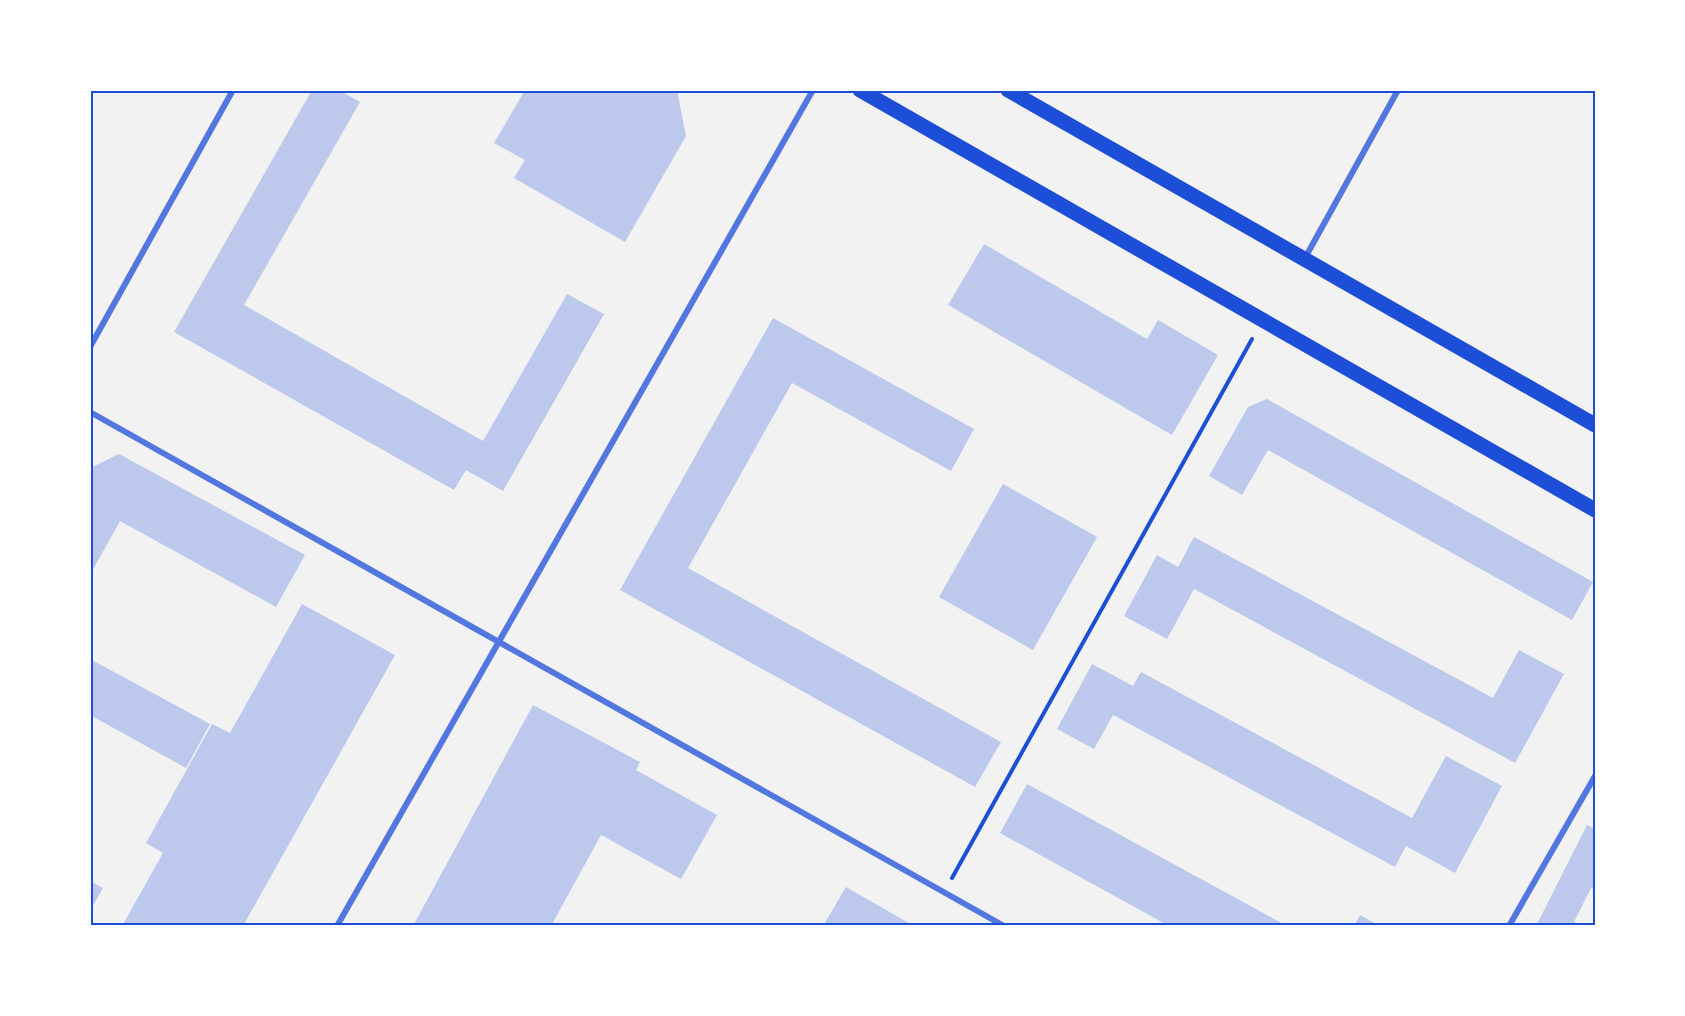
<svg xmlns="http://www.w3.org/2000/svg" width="1685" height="1016" viewBox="0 0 1685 1016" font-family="Signika,sans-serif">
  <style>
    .building { fill: #bdc9ec }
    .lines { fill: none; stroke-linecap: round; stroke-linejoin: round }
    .path { stroke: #1d4ed8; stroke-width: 4 }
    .minor { stroke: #5277de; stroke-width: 6 }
    .primary { stroke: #1d4ed8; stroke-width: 15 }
    .neatline { fill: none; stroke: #1d4ed8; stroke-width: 2 }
  </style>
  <rect width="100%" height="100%" fill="#f2f2f2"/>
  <g class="building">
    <polygon points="312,90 339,90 360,102 244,305 483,441 567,294 604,314 503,491 466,470 454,490 174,332"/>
    <polygon points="525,90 677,90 686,136 625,242 514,178 525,160 494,143"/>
    <polygon points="984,244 1147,339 1158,320 1218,355 1172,435 948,305"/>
    <polygon points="773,318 974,429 951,471 792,383 688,568 1001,742 975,787 620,590"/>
    <polygon points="1267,399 1593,582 1572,620 1268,450 1242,495 1209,476 1248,407"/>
    <polygon points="119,454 305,555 276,607 120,521 90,575 90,468"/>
    <polygon points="1003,484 1097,537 1033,650 939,597"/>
    <polygon points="1194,537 1493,698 1519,650 1564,674 1515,763 1194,589 1167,639 1124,616 1157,555 1178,567"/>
    <polygon points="302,604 395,655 243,926 122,926 163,853 146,843 212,724 230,733"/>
    <polygon points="90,659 210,724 186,768 90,715"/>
    <polygon points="1092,664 1133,686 1141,672 1412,818 1446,756 1502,786 1455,873 1406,846 1395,867 1113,715 1094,749 1057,729"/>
    <polygon points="533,705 640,762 636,770 717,815 681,879 601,835 551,926 413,926"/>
    <polygon points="1027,784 1287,926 1169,926 1000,833"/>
    <polygon points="1587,825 1595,829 1595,890 1591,888 1574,922 1582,926 1536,926"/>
    <polygon points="90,881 103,888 90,911"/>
    <polygon points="846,887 914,926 823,926"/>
    <polygon points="1360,915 1380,926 1354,926"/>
  </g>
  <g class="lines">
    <polyline class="path" points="952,878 1252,339"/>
    <g class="minor">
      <polyline points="1305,258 1398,90"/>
      <polyline points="90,347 233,90"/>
      <polyline points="90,412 1004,926"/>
      <polyline points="337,926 813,90"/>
      <polyline points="1509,926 1595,776"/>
    </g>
    <g class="primary">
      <polyline points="860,90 1595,510"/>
      <polyline points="1008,90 1595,425"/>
    </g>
  </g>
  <rect width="1685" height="1016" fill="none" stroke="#ffffff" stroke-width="183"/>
  <rect x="92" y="92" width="1502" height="832" class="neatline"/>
</svg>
